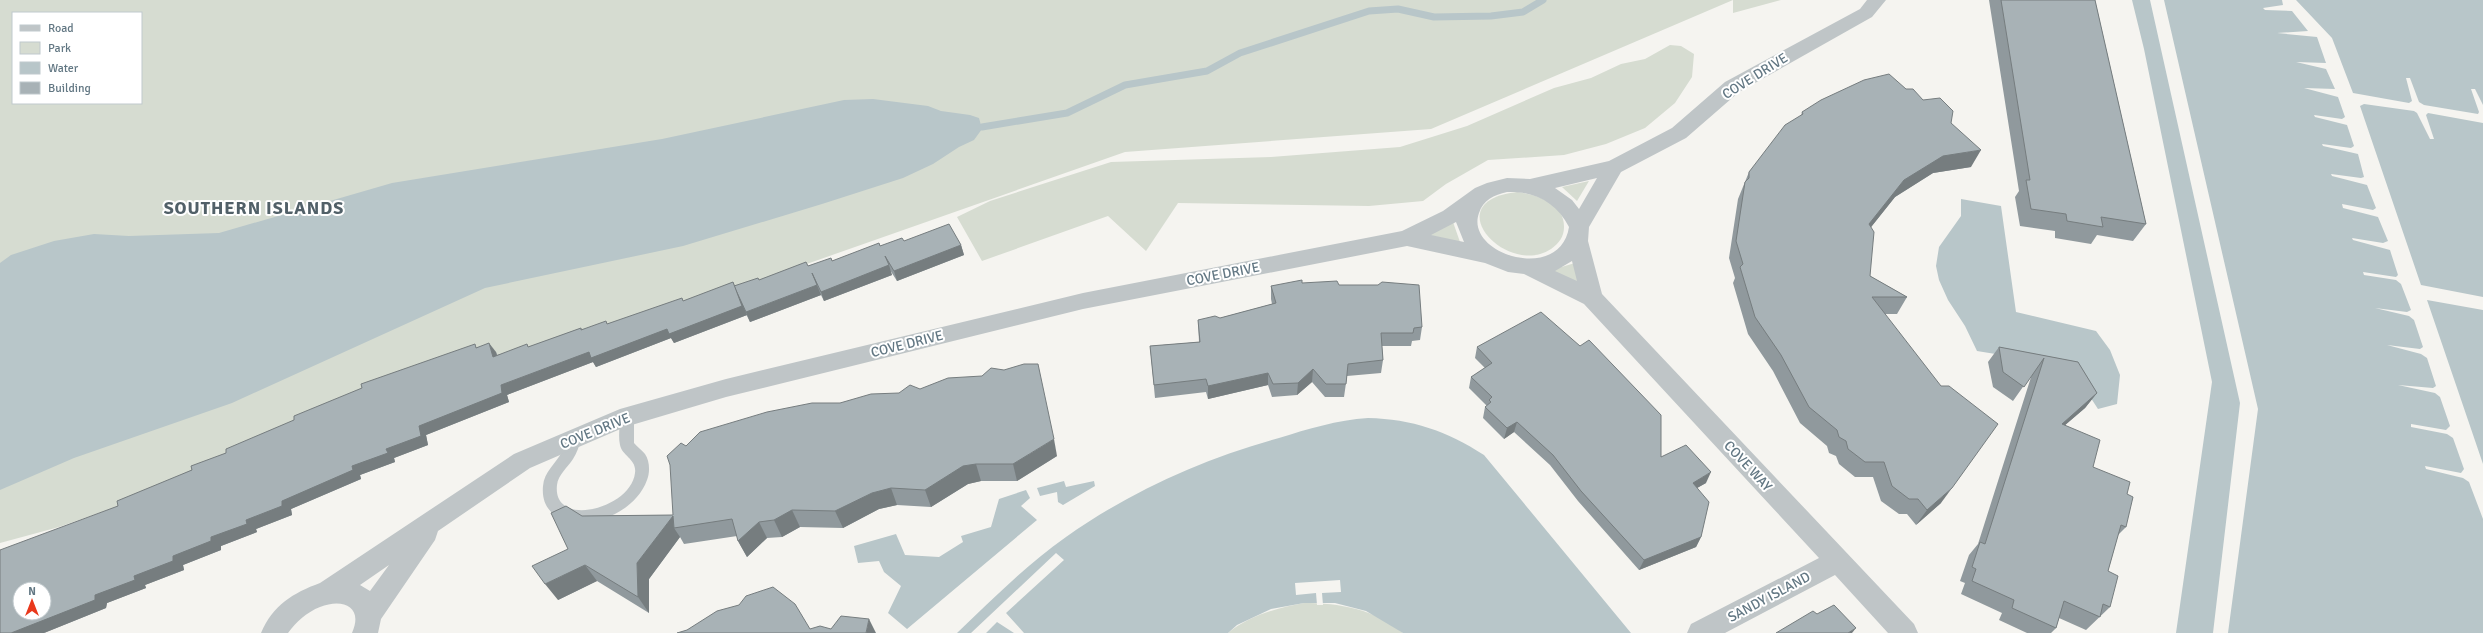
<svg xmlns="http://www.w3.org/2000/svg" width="2483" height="633" viewBox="0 0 2483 633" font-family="Signika,sans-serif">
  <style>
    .green { fill: #d6dcd1; fill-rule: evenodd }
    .water { fill: #b8c6c9 }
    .pier { fill: #f5f4f0 }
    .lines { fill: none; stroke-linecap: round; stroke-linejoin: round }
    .stream { stroke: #b8c6c9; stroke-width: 7 }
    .lane { fill: #bfc5c7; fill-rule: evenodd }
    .street { fill: #bfc5c7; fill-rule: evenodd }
    .wall { fill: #90999d }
    .shaded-wall { fill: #767d7f }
    .building { fill: #a8b2b6; stroke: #767d7f; fill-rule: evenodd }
    .labels { text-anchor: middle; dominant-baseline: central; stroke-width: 4; stroke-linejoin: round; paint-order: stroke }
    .street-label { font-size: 14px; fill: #627783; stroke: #fff }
    .district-label { font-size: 18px; font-weight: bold; letter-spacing: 1px; fill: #516068; stroke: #fff }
  </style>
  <rect width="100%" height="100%" fill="#f5f4f0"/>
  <g class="green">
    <path d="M0,0H1781L1733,13V0L1431,129L1125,152L59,527L0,543ZM13,13H141V103H13Z"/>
    <polygon points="1670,45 1681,46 1694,54 1692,77 1675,103 1645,128 1606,144 1564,155 1488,160 1446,184 1423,201 1369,206 1178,203 1146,251 1108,216 982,261 957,217 990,201 1111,162 1271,157 1400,147 1467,126 1554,88 1591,78 1621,64 1645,59"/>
    <polygon points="1589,181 1577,201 1562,187"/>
    <path d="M1517,192C1537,195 1564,202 1564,227C1564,237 1559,243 1551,249C1507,278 1435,201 1517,192Z"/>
    <polygon points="1453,222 1460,242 1424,234"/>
    <polygon points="1575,263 1583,289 1548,271"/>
    <path d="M1304,603C1339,603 1375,609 1403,633H1228C1250,615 1277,608 1304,603Z"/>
  </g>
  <g class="water">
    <polygon points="2132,0 2483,0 2483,633 2176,633 2212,382 2144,49"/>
    <polygon points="873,99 928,106 941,111 970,115 979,118 982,129 974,140 959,147 933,164 903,178 822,204 683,246 485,288 232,403 74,458 0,490 0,263 11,255 54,241 94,234 129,236 219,233 392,183 662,139 844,100"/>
    <polygon points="1961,199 2001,206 2016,312 2096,331 2110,350 2120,375 2117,404 2098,409 2070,366 1977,351 1965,326 1948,300 1939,280 1936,266 1939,247 1961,216"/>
    <path d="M1368,418C1412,419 1447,431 1484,455L1631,633H1403L1366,611L1335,603H1304L1271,609L1237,625L1228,633H957C992,600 1026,565 1066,537C1131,491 1203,459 1279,438C1308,429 1337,420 1368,418Z"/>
    <polygon points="1064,481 1066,487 1094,481 1095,486 1063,505 1058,502 1057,492 1040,496 1037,488"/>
    <polygon points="1026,490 1030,498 1021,506 1037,520 907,629 888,613 901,586 884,572 879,561 858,563 854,546 896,534 905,555 939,557 963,542 961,536 991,527 999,499"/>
  </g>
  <g class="pier">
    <polygon points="2150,0 2164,0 2258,409 2228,633 2213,633 2240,403"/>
    <polygon points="2282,0 2296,0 2332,38 2353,93 2409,103 2412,101 2406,78 2410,78 2419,102 2424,105 2478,114 2479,112 2471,89 2475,89 2483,105 2483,123 2428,113 2426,115 2434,139 2430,139 2417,113 2414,111 2364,104 2360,106 2421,285 2483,297 2483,310 2427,300 2483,464 2483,519 2469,482 2463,478 2426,469 2425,466 2461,473 2464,469 2453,438 2447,434 2411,427 2411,424 2446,430 2450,426 2440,397 2435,393 2398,385 2433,388 2436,386 2427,358 2421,354 2387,345 2420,349 2423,347 2414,320 2409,316 2375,308 2407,312 2411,310 2401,284 2396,280 2364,275 2363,272 2396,277 2398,275 2390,250 2353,240 2352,238 2383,243 2388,241 2378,217 2343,208 2342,204 2373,210 2376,208 2367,185 2332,176 2331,174 2361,178 2364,177 2358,154 2323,146 2322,144 2351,148 2354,146 2347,125 2315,117 2314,115 2342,119 2345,117 2338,97 2304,88 2335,89 2326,69 2296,62 2326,63 2317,37 2277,33 2308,31 2292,11 2265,10 2263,8 2283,5"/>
    <polygon points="1056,553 1064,560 1006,613 1024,633 1014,633 997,622 986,633 971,633"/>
    <polygon points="1340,580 1341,592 1322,593 1323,605 1317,605 1316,593 1296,595 1295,583"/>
  </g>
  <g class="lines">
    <polyline class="stream" points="982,127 1067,113 1125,85 1207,71 1240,53 1369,11 1398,9 1434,17 1491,16 1523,12 1543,0"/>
    <path class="lane" d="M627,411L632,413L634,417V443C637,447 642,450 645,454C650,461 650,473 647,480C629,530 538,540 543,486C544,472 556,463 562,452C565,447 566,440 569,435L574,433L579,435L581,439C579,446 577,453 573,459C568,467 558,475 557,485C552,529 631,509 635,473C637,459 622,456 620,445C618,436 620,426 620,417L622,413Z"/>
    <path class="street" d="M1867,0H1886L1872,17L1739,92L1686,138L1621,172L1589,227L1588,241L1602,294L1914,624L1918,633H1888L1835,575L1725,633H1687L1691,624L1819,558L1584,304L1524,274L1508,272L1485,263L1407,246L1083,309L726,397L625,427L530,468L438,531L435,540L381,619L378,633H352C364,606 342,598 320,607C307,612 296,622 288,633H261C273,605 293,593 320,583L514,454L620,409L726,379L1083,293L1402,231L1443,211L1475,188L1487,183L1507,178L1530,179L1609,161L1672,128L1725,82L1860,9ZM1597,178L1579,209L1572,200L1555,188ZM1507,192C1534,191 1556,202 1569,227C1560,284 1464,254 1479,213C1483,200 1494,195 1507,192ZM1456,222L1464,242L1431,235ZM1572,261L1577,281L1555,271ZM389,565L370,591L360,585Z"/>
  </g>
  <g class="wall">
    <polygon points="1989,0 2095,0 2146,224 2133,241 2097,235 2091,244 2055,238 2055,231 2020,226 2015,197 2019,191"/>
    <polygon points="1906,89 1923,100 1951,123 1971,167 1933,173 1895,197 1871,227 1870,276 1907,297 1897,314 1885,314 1941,503 1916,525 1907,514 1899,514 1881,501 1873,477 1855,477 1839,464 1836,456 1829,453 1827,446 1800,423 1773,371 1748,334 1733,283 1735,278 1729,258 1738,199 1749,172 1801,116 1802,112"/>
    <polygon points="904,241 961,245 964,255 897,281 890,270 892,275 824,301 819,291 821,295 750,322 743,308 747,315 674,343 671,338 596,367 593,362 507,395 509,402 426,435 428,445 394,458 395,462 360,475 361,479 291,509 292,515 256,529 257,532 221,546 221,550 183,565 184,570 145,585 146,588 107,603 106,608 44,633 118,506 226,453 478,347 496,352 497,355 529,347 581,328 582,330 607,324 734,286 759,280 808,266 832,261 880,246"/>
    <polygon points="1302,283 1339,285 1422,327 1420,340 1412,341 1411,346 1382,346 1383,360 1381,373 1347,376 1344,397 1325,397 1312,382 1297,395 1272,397 1268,385 1208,399 1206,392 1155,398 1150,346 1199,342 1198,320 1220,318 1272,304 1271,299 1271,286"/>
    <polygon points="1477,347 1661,457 1706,483 1697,488 1701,537 1696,547 1639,570 1578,501 1550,465 1514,432 1504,439 1483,418 1485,407 1487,406 1469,388 1471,377 1485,368 1475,358"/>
    <polygon points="1999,347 2078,362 2097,393 2085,408 2065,425 2093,467 2127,494 2126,527 2118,535 2108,571 2110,607 2086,630 2059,618 2056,628 2051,633 2027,633 1999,620 2002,613 1961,594 1965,583 1960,581 1969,555 1978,544 2032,374 2013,401 1993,387 1988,362"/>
    <polygon points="686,446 1057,456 1017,481 981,481 968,484 931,507 897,505 879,509 843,528 800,527 782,537 767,538 747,557 738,541 737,536 684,544 680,537 649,579 649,613 597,581 558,600 568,549 582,516 673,515"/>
  </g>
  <g class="shaded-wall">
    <polygon points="1981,150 1971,167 1933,173 1895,197 1860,241 1869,224 1904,180 1943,156"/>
    <polygon points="961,245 964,255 897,281 894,271"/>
    <polygon points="889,265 892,275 824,301 821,292"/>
    <polygon points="733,282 747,315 674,343 671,338 596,367 593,362 507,395 509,402 426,435 428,445 394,458 395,462 360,475 361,479 291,509 292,515 256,529 257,532 221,546 221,550 183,565 184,570 145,585 146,588 107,603 106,608 44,633 11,633 95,595 246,520 282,501 386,449 419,426 501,385"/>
    <polygon points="817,285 821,295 750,322 746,312"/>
    <polygon points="489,343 496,352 500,366 493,357"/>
    <polygon points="1313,369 1312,382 1297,395 1298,383"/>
    <polygon points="1268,373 1268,385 1208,399 1208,386"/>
    <polygon points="2097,393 2085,408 2050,438 2062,424"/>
    <polygon points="1517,422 1514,432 1504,439 1507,428"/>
    <polygon points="1054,439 1057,456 1017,481 1013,464"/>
    <polygon points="976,464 981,481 968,484 931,507 925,490 963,466"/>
    <polygon points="1711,472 1706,483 1688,493 1693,483"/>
    <polygon points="891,488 897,505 879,509 843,528 835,511 872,493"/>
    <polygon points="1952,488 1941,503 1916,525 1927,510"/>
    <polygon points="792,510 800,527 782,537 774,520"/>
    <polygon points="673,516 674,528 680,537 649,579 649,613 638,597 637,563"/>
    <polygon points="759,522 767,538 747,557 738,541"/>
    <polygon points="1701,537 1696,547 1639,570 1644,560"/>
    <polygon points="585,565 597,581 558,600 545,584"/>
    <polygon points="869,619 876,633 866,633"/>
    <polygon points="1856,628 1852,633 1848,633"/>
  </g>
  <g class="building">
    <polygon points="2001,0 2095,0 2146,224 2101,217 2103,227 2067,221 2066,214 2031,209 2026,180 2030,180"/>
    <polygon points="1889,74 1906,89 1913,89 1923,100 1940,98 1953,111 1951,123 1981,150 1943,156 1904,180 1869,224 1874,232 1870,276 1907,297 1872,297 1941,386 1949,386 1998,424 1952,488 1927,510 1918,499 1909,499 1892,486 1884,462 1865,462 1848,449 1846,441 1839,437 1837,430 1809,407 1781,355 1755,317 1740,267 1743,264 1736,241 1745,182 1749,178 1749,172 1785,125 1803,114 1802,112 1821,100 1864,80"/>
    <polygon points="949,224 961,245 894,271 885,256 889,265 821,292 812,273 817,285 746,312 734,286 758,278 759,280 806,262 808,266 831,258 832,261 879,243 880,246 902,238 904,241"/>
    <polygon points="1302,280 1302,283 1337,281 1339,285 1378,285 1382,282 1419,285 1422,327 1414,328 1413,333 1381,333 1383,360 1348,364 1346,384 1326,384 1313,369 1298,383 1273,384 1268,373 1208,386 1206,379 1154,385 1150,346 1200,342 1198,320 1215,316 1220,318 1276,303 1271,286"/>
    <path d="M733,282L742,306L669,334L667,329L591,358L589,352L501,385L502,393L419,426L421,436L386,449L388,453L352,466L353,470L282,501V506L246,520L247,524L211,537V541L173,556V561L134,576L135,580L95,595V600L11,633H0V550L118,506L117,501L192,470L191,466L226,453V449L294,420V416L362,388L361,384L475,344L476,348L489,343L493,357L527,344L528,347L581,328V330L606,321L607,324L682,298L683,301ZM20,589H44V613H20Z"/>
    <polygon points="1541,312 1580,346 1589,340 1661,415 1661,457 1686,445 1711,472 1693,483 1709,502 1701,537 1644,560 1581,491 1553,455 1517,422 1507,428 1485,407 1491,402 1489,400 1492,397 1471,377 1492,363 1477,347"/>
    <polygon points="1999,347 2078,362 2097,393 2062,424 2100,440 2093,467 2130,482 2127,494 2133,497 2126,527 2121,525 2108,571 2118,576 2110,607 2103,604 2100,617 2064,601 2056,628 2012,608 2014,600 1972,581 1976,569 1972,567 1980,542 1985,544 2044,358 2024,387 2003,372"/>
    <polygon points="1024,364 1038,364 1054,439 1013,464 976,464 963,466 925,490 891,488 872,493 835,511 792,510 774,520 759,522 738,541 732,519 674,528 673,516 637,563 638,597 585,565 545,584 532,566 568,549 551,513 566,506 582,516 673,515 670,465 667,456 681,443 686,446 700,432 767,412 812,403 840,403 871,394 899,393 910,385 920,389 948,378 982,376 991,368 1004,370"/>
    <polygon points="773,587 795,604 810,629 820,626 831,629 841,616 869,619 866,633 677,633 687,630 717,611 739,605 746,596"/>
    <polygon points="1834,605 1856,628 1848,633 1776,633 1813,611 1817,614"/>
  </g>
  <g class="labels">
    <g class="street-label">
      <text transform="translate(1755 76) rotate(-32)">COVE DRIVE</text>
      <text transform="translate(1223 274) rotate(-11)">COVE DRIVE</text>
      <text transform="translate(907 344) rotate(-14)">COVE DRIVE</text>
      <text transform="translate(595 431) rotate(-22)">COVE DRIVE</text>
      <text transform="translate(1748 466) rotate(47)">COVE WAY</text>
      <text transform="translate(1769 597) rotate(-28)">SANDY ISLAND</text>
    </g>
    <g class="district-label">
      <text x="254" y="208">SOUTHERN ISLANDS</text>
    </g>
  </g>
  <rect x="12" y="12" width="130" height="92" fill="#ffffff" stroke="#c0c9cd"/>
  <rect x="20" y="25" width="20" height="6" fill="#bfc5c7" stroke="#c0c9cd"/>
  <text x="48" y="32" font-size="12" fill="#627783">Road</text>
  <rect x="20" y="42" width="20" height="12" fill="#d6dcd1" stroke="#c0c9cd"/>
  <text x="48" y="52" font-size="12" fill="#627783">Park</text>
  <rect x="20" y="62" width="20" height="12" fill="#b8c6c9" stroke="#c0c9cd"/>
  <text x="48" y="72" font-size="12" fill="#627783">Water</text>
  <rect x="20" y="82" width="20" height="12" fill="#a8b2b6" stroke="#c0c9cd"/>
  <text x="48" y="92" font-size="12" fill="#627783">Building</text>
  <g transform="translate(32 601)"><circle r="19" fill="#ffffff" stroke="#c0c9cd"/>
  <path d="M0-3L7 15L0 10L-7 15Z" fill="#e9381c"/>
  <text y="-6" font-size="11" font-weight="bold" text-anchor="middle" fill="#627783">N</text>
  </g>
</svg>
